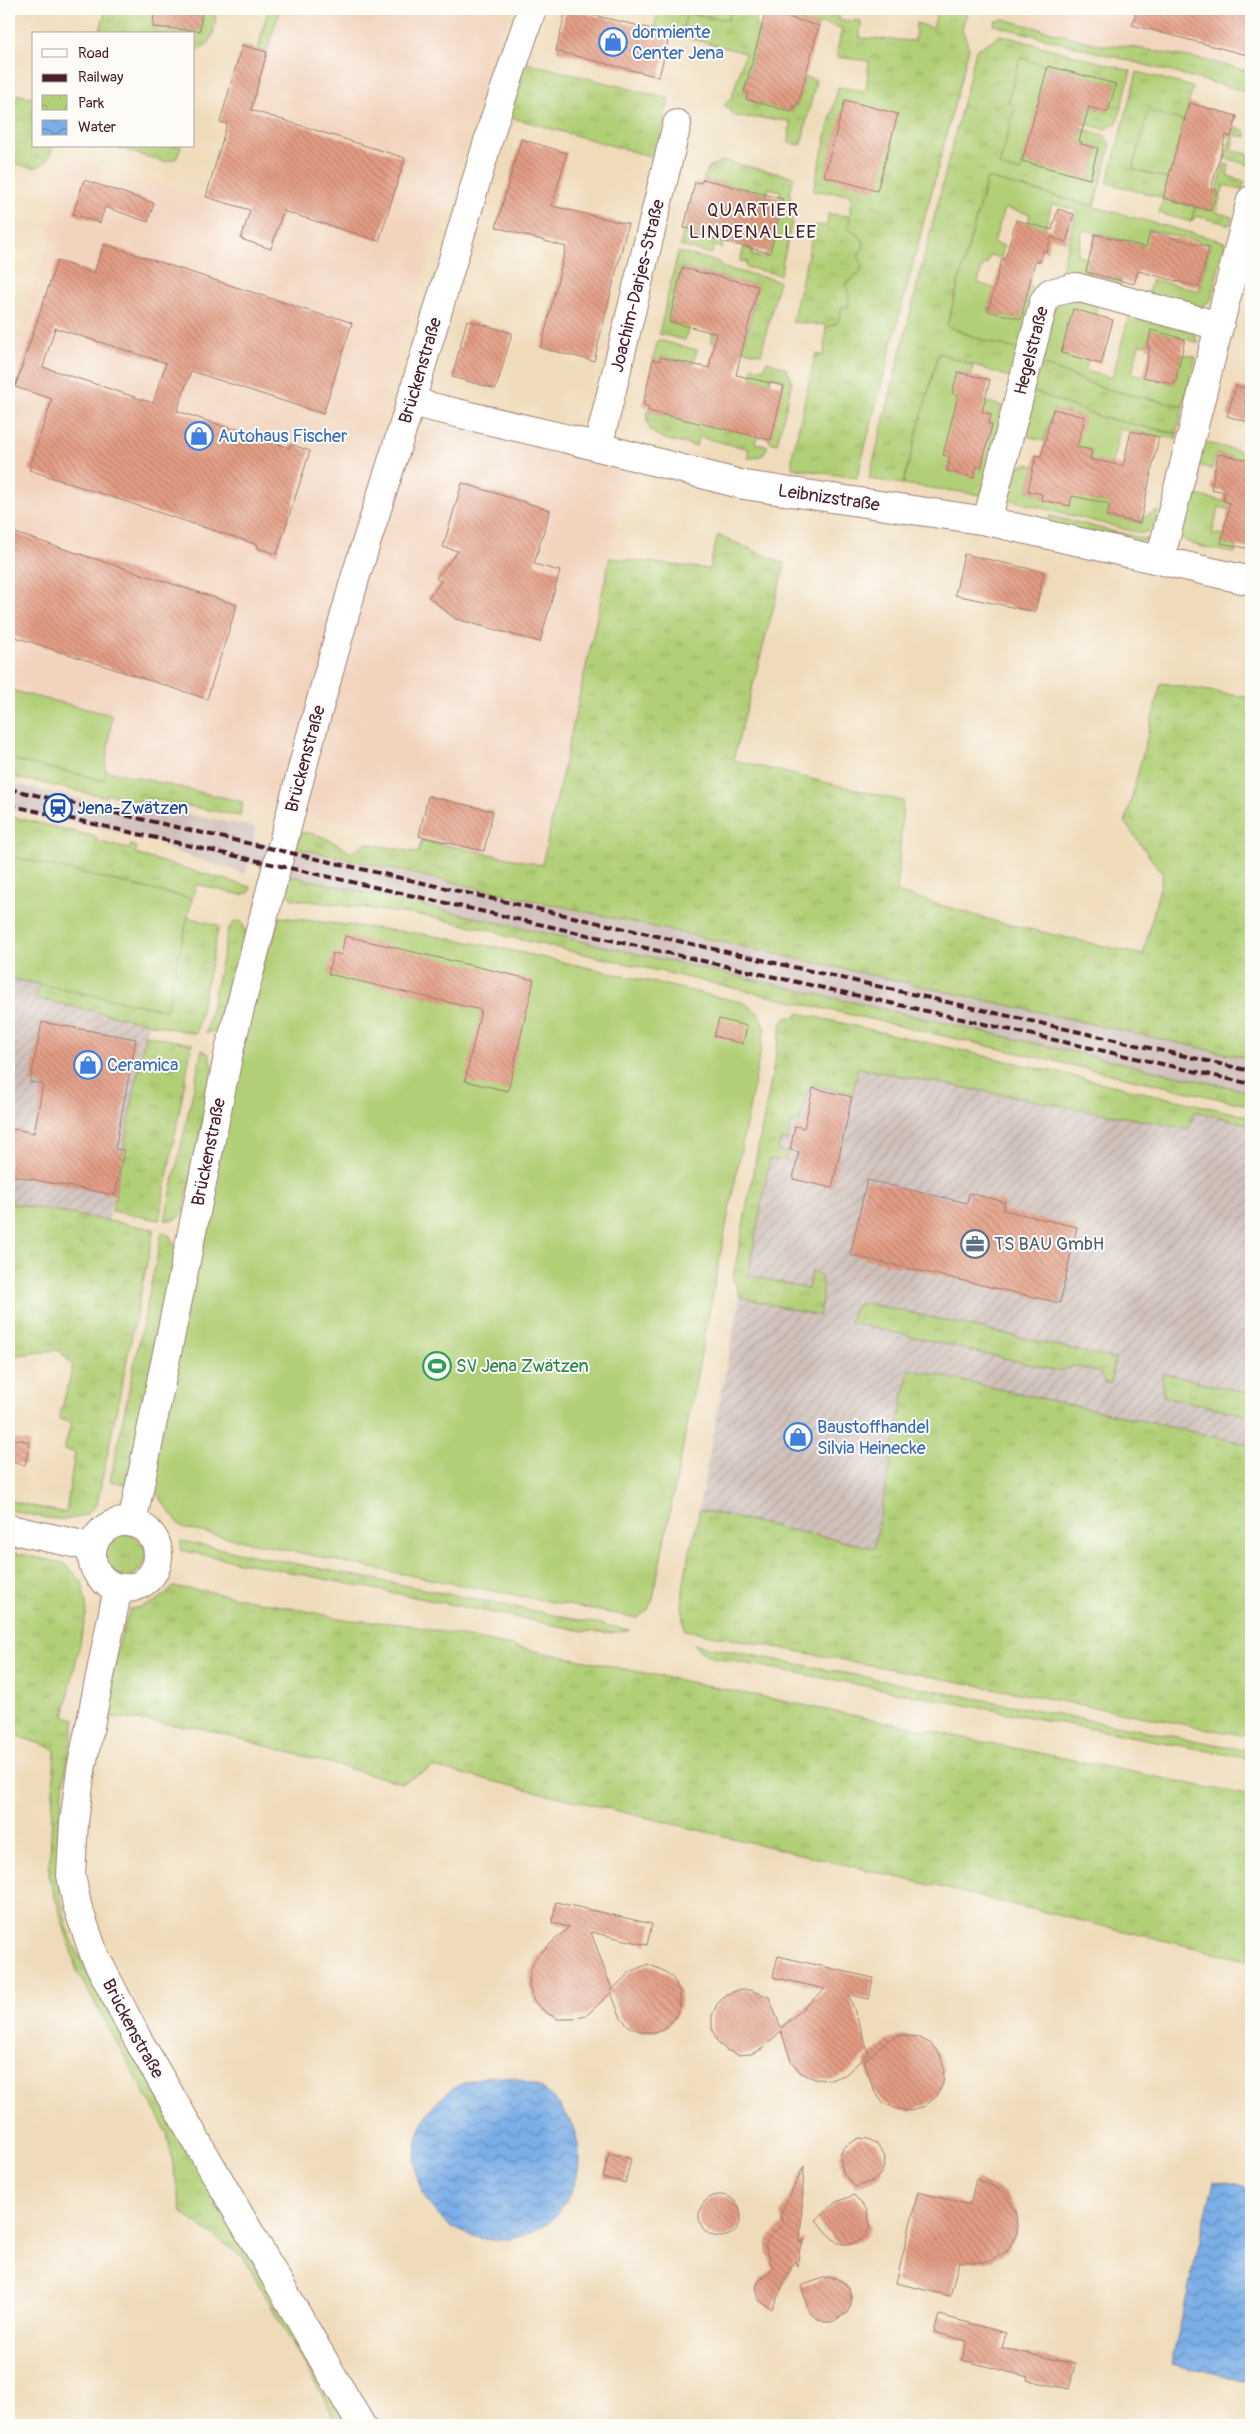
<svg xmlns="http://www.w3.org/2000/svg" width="1260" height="2434" viewBox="0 0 1260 2434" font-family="Pangolin,sans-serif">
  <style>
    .built { fill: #f2d4be }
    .industrial { fill: url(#industrial-furrows) }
    .railway { fill: #cfc0ba }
    .grass { fill: url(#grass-tufts); stroke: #7e7750 }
    .park { fill: url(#park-crowns); stroke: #7e7750 }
    .garden { fill: #b1cf76; stroke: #7e7750 }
    .water { fill: url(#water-waves); stroke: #626689 }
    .building { fill: url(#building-back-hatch); fill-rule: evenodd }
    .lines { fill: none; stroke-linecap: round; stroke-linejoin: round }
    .minor-casing { stroke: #9c7d72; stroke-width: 30 }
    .minor { stroke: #fff; stroke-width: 28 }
    .rail { stroke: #4a1f2b; stroke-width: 4; stroke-dasharray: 8 4; stroke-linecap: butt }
    .labels { text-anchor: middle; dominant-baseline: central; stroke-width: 4; stroke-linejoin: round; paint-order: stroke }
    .shop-label { font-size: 18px; fill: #366cbe; stroke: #fdfcf7; text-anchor: start }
    .street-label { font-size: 18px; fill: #4a1f2b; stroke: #fdfcf7 }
    .transit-label { font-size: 18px; fill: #164399; stroke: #fdfcf7; text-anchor: start }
    .service-label { font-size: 18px; fill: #4e5e75; stroke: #fdfcf7; text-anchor: start }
    .leisure-label { font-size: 18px; fill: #27864d; stroke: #fdfcf7; text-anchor: start }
    .neighbourhood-label { font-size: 19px; letter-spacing: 1px; fill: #4a1f2b; stroke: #fdfcf7 }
  </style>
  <defs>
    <pattern id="industrial-furrows" width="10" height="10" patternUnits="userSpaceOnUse" patternTransform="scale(1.25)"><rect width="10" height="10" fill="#cfc0ba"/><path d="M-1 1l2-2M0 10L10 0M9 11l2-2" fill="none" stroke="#b3a5a0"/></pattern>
    <pattern id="grass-tufts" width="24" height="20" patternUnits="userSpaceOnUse" patternTransform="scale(1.25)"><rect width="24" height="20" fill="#b1cf76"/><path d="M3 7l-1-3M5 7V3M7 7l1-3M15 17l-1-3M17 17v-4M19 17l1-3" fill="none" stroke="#9ab166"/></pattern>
    <pattern id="park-crowns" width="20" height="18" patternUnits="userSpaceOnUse" patternTransform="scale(1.25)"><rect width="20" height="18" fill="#b1cf76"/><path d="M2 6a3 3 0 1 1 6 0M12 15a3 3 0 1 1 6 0" fill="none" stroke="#9ab166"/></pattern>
    <pattern id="water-waves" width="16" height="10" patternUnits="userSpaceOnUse" patternTransform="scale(1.25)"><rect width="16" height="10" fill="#7aaee7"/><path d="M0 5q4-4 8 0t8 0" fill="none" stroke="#668dbb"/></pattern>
    <pattern id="building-back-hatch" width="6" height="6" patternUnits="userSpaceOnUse" patternTransform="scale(1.25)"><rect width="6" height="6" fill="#e39c83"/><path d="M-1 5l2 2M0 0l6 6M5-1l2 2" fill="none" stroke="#ba7f6b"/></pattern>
  </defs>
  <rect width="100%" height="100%" fill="#fdfcf7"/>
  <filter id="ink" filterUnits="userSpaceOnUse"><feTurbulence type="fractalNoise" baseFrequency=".02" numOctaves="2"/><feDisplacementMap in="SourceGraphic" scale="10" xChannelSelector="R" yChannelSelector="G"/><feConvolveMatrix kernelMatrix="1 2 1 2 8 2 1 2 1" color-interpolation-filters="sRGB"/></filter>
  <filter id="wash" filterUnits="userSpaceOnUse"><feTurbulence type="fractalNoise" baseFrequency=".0096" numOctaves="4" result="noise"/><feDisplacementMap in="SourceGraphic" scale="20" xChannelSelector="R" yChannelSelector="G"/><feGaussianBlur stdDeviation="1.12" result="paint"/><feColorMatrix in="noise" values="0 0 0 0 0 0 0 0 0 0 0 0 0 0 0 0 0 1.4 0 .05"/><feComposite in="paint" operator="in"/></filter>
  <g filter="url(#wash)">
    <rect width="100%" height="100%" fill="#efdbba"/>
    <g class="built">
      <polygon points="280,9 511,9 372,430 407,443 426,427 449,424 483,427 629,469 542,865 486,855 105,770 112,715 9,690 9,376 70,161 224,202"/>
      <polygon points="1030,9 1251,9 1251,72 1205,60 1125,46 1101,45 1026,26"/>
    </g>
    <g class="industrial">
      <polygon points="9,978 153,1008 145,1035 108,1221 9,1203"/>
      <polygon points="794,1016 1251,1125 1251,1737 685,1630 682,1615 682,1595 740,1298 733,1278 782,1023 786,1017"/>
    </g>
    <polygon class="railway" points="9,783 172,819 174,812 255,827 253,840 1251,1059 1251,1092 287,875 248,863 245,874 166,849 167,843 9,808"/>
    <g class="grass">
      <path d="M106,9H154L153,27L200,31L202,9H216C215,26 215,47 194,52V34H99Z"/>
      <polygon points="268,9 280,9 267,52 258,49"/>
      <polygon points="731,9 839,9 839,20 861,21 860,38 915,41 916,23 933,28 938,9 968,9 962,29 969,48 857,478 792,468 792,457 815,355 824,355 826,328 837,323 843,306 848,307 844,283 853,279 858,256 857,233 849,229 851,194 813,191 838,87 866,91 869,61 836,57 842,28 820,23 819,26 766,12 765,15 758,14 755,26 761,28 744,91 748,93 746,99 792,112 793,105 797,106 805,77 816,80 801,145 789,143 790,121 735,116 724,105 732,97 745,53 681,36 687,13 728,20"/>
      <polygon points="1003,19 1101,45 1125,46 1205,60 1251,72 1251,93 994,25 995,21"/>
      <polygon points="1001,35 1131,71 1117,123 1105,129 1071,120 1089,107 1108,112 1116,84 1020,59 1008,102 1016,104 1020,172 1022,161 1090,179 1098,149 1067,138 1070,125 1104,135 1111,146 1094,206 987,178 947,326 982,340 1021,350 1015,379 939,353 903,484 869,479 976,50"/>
      <polygon points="524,62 669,99 656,158 506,116"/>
      <polygon points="1137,72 1193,87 1184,121 1148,112 1133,169 1169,179 1163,198 1107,183"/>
      <path d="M18,94L34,99V146H53C45,174 31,169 9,161V114L12,115Z"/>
      <polygon points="1234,127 1244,130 1247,137 1235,135 1231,150 1251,155 1249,165 1225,158"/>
      <polygon points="112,146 181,146 177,158 164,162"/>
      <polygon points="724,161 794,177 790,191 792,222 780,275 746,267 747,262 740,261 744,247 753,249 752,255 765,258 767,252 770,252 783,199 779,198 781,191 768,188 767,195 703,179 710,166"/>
      <polygon points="1224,164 1229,165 1227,176 1245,181 1242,190 1224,185 1216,212 1232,217 1230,225 1196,216 1191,222 1195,207 1211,211"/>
      <polygon points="684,228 691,229 690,234 723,242 722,248 714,246 712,254 680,246"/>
      <polygon points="678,252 720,262 720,267 779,281 761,354 711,342 713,332 746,340 758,286 682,268 669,322 689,327 685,340 659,334"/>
      <polygon points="658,340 697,350 693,364 661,357 660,361 653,359"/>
      <polygon points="767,361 786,368 792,382 777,444 769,442 784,379 771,376 770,383 751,378 753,367 764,369"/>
      <polygon points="1037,362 1109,390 1183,406 1177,434 1100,417 1030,390"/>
      <path d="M648,411L757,436L755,443L768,446L763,455L754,458H747L749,449L699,437L696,446C676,441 640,440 648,411Z"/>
      <polygon points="1050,516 1149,540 1137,543 1049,524"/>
      <path d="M718,535L785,564L733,760L903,801L897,892L998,922L1143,955L1163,875L1125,823L1161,683L1251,698V1059L292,847L295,833C318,831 333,841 351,853L366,843L418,853L422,840L542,865L610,558L709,569Z"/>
      <polygon points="9,759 103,780 105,770 243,802 240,816 147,798 145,806 139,805 140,801 107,794 106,797 9,776"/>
      <polygon points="9,816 97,837 96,841 129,849 131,845 137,847 135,854 251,887 250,892 241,895 196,884 192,899 9,856"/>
      <polygon points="287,875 1251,1092 1251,1106 505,936 496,931 425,916 293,899 287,895 283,887"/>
      <polygon points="188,917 219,926 196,1034 35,998 40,984 165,1010"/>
      <polygon points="235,921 242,922 246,933 221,1025 214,1031 206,1033 228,930"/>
      <path d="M798,1013L1251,1117V1125L1194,1111L1189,1129L858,1068L853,1093L809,1084L800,1122H792L787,1141L780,1140L778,1151L787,1153L786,1161L770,1159L748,1275L808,1289L812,1271L820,1275C825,1290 822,1301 819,1316L740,1297L733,1278L782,1023L786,1017H797Z"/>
      <polygon points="145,1035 192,1044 159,1220 112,1211"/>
      <path d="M202,1050L209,1054L213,1068L184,1212C179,1219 174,1221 165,1220Z"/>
      <path d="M9,1203L154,1229L97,1504C80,1531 35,1515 9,1510V1501L66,1513L75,1452L64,1450L71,1423L59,1419L73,1366L59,1350L9,1356Z"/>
      <polygon points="162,1232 170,1236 177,1250 128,1485 110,1481"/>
      <polygon points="867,1303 1115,1359 1110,1384 1104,1382 1099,1372 1074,1366 1058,1371 850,1322 855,1306"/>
      <path d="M909,1369L1251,1445V1737L685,1630C676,1591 692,1548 700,1510L874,1548Z"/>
      <polygon points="1162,1373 1251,1394 1251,1416 1163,1396"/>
      <circle cx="125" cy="1555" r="21"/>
      <polygon points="181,1541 630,1630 610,1633 584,1631 180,1550"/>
      <path d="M9,1552L64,1563L82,1581L87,1611L64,1716L75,1719C63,1786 49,1855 66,1922C72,1944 83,1964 94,1985L348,2425H339L243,2257L182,2213L167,2133L77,1971L49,1877L55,1749L9,1733Z"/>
      <path d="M173,1587L206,1591L350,1620L403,1624L1251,1796V1961L433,1767L402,1783L200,1728L103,1716L120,1639L130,1609C146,1608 163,1599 173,1587Z"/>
      <polygon points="693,1644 1251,1751 1251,1759 712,1657 700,1651"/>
    </g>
    <polygon class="park" points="828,214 850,216 849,229 862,238 864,245 858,256 862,264 859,275 845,283 849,295 848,307 843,306 837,323 826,328 826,325 792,322 815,225 827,226"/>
    <g class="garden">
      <polygon points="658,9 731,9 728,20 687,13 681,36 654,30"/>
      <polygon points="1020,58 1048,66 1020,172 999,166 1016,105 1008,103"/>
      <polygon points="1148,111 1184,121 1169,179 1133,169"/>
      <polygon points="987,178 1225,242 1211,300 1195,310 1147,298 1152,279 1199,291 1210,245 1151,230 1143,262 1144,246 1083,230 1077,255 1089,259 1086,272 1121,281 1119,290 1060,274 1077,210 1052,204 1045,228 1028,224 1030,214 1004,208 994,243 1004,246 1001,258 990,255 987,265 983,264 978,283 994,288 988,311 1020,319 1029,286 1039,289 1021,350 982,340 947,326"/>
      <polygon points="1163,198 1195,207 1191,222 1159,213"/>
      <polygon points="1068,298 1097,303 1086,371 1112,378 1130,312 1192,332 1199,343 1151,330 1147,345 1139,344 1132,373 1174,384 1182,354 1196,357 1183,406 1109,390 1037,362 1055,307"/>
      <polygon points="939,353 973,365 971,375 958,372 953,393 1006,407 982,495 903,484"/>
      <path d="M1030,390L1100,417L1177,434L1176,439L1120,429L1112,464L1110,463L1092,500L1110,504L1108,516L1140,523L1141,518L1158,511C1156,522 1154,533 1140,533L1007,499L1011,469L1027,464L1048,469L1046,476L1032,473L1028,491L1042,494L1041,500L1076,475L1086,477L1092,450L1082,448L1071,453L1084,417L1053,409L1044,441L1018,433Z"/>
      <polygon points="1203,442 1251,454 1251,461 1216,454 1212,469 1197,465"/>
      <path d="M1190,494L1250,507L1251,502V514L1219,507L1212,533L1223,535L1222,543L1236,546L1235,553C1225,551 1183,546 1181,536C1178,525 1187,505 1190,494Z"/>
      <polygon points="9,690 112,715 104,780 9,759"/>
      <polygon points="9,856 192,899 166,1010 9,978"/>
      <polygon points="279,917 423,934 496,947 745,1003 758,1013 765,1028 653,1598 647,1611 637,1618 382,1570 182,1528 150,1484 241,1049 265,954 272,945"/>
    </g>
    <g class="water">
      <circle cx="497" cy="2158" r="82"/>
      <polygon points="1214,2180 1251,2189 1251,2382 1171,2363"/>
    </g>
    <g id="blocks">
      <g class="building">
        <polygon points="154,9 202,9 200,31 153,27"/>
        <polygon points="566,9 670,33 659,77 556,51"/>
        <polygon points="1137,9 1251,9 1251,56 1132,25"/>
        <polygon points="766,11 819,26 797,107 793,105 792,112 746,99 748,93 744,92"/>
        <polygon points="242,45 267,52 251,110 405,158 379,241 283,211 271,249 241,239 250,210 206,197 227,124 220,122"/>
        <polygon points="1048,66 1116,84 1108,112 1089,107 1079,141 1082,142 1081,144 1098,148 1090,179 1022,161"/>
        <polygon points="845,100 898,114 877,191 824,176"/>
        <polygon points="1189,103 1237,116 1231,137 1226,135 1211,189 1217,190 1211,211 1163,198"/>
        <polygon points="521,139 567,153 552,206 628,224 594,361 541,348 566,247 496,227"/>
        <polygon points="703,179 783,199 770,253 690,233 690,229 684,228 695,182 701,183"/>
        <polygon points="84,180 154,203 148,222 105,207 100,223 73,214"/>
        <polygon points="1058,209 1074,214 1066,242 1051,237 1047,252 1043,250 1040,262 1035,261 1021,319 988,311 1002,258 1005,259 1016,220 1052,230"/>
        <polygon points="1150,232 1209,247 1199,287 1138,271 1134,284 1086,272 1095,234 1146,247"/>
        <path d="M104,244L331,318L332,316L352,323L323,414L191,371L177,411L290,448V444L310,451L277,554L257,548L258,545L29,470L52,399L15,387L57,261L94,273ZM55,328L166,363L153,403L43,367Z"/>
        <polygon points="682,268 758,286 736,375 784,386 771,440 648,411 649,407 643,405 653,359 660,361 660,357 709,368 716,333 669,322"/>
        <polygon points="1073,309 1113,320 1101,364 1061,353"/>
        <polygon points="467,320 512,333 496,389 452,377"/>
        <polygon points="1151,330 1185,339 1175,384 1143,377 1150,348 1147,348"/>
        <polygon points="958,372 990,380 982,412 991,414 989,424 992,425 981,468 977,466 974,478 947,471 950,457 943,455 958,395 952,393"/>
        <polygon points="1236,386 1251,390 1251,423 1227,416"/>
        <polygon points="1053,409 1085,417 1077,447 1092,450 1090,459 1123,466 1131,431 1159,437 1140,523 1107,516 1110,504 1072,496 1070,506 1041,500 1042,494 1028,491 1036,455 1041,456"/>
        <polygon points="1218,454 1249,460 1245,481 1251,482 1251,549 1221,543 1230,503 1223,501 1225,492 1211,489"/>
        <polygon points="462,483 550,510 534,564 560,571 540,642 456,619 428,597 441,582 436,578 458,551 443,547"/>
        <polygon points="9,531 237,605 207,699 9,635"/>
        <polygon points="964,554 1044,572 1035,612 955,595"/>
        <polygon points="428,796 493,811 484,851 419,836"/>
        <polygon points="345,936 534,980 508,1091 465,1081 481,1010 328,974 333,953 341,955"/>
        <polygon points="719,1019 747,1026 743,1044 714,1036"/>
        <polygon points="42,1022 136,1039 115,1149 124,1150 115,1195 9,1175 9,1128 34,1133 43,1084 30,1082"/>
        <polygon points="813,1088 852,1097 832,1188 793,1179 799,1152 790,1150 795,1126 804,1128"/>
        <polygon points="867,1180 967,1203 969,1193 1005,1202 1003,1210 1077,1227 1060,1303 850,1255"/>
        <polygon points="9,1438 30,1442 25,1465 9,1462"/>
        <polygon points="556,1902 652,1924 647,1945 591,1932 612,1990 630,1972 648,1964 666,1972 675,1981 680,1993 680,2006 675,2018 667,2027 655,2032 642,2032 630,2027 621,2018 611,1993 588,2014 573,2019 558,2019 545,2012 534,2001 529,1986 530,1971 536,1957 569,1927 552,1923"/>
        <polygon points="778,1956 873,1978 869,1999 849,1995 869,2053 845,2075 830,2080 815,2079 801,2073 791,2061 781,2031 762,2049 751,2054 738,2055 726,2050 717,2041 712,2029 712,2016 717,2004 726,1995 738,1990 750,1990 769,1997 781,2028 825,1989 773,1977"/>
        <polygon points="902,2035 917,2037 930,2043 940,2054 944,2069 943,2083 937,2096 925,2106 911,2111 897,2109 883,2103 874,2091 864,2061 888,2040"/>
        <polygon points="859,2138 868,2139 876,2143 885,2157 884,2166 881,2174 874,2180 856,2187 843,2173 840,2155 844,2147"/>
        <polygon points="609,2153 631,2159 625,2183 603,2178"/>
        <polygon points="804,2166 800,2243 805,2239 799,2251 798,2267 795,2260 772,2309 758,2300 756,2287 759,2281 773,2268 766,2250 766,2243 769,2237 783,2224 780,2215"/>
        <polygon points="976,2179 1005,2192 1016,2211 1017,2233 1007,2251 988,2262 959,2262 950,2296 896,2283 918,2192 970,2205"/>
        <polygon points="854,2195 867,2210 870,2227 866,2235 859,2241 851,2244 842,2244 834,2240 816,2220 836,2202"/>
        <circle cx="720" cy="2216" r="21"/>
        <polygon points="826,2277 835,2278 843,2282 849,2288 851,2296 851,2305 847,2313 832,2322 824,2322 816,2318 809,2312 801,2286"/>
        <polygon points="939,2315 1006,2333 1002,2348 1075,2364 1069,2389 1027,2380 1028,2377 962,2360 967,2341 934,2332"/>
      </g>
    </g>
  </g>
  <g filter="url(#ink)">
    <use href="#blocks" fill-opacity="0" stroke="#9c7d72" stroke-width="1"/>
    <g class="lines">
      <defs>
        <g id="minor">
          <path id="s1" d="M410,402L564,438L744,485L987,521L1251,581"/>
          <path id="s2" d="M598,447L677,124"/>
          <path id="s3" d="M987,521L1044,301L1050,293L1076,287L1219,326"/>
          <polyline points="1160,560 1251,200"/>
          <circle cx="125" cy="1555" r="33"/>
          <path id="s4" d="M132,1523L230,1047L307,750L356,575L409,408L494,121L532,9"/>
          <polyline points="9,1529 92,1547"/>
          <path id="s5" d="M118,1588L81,1770L74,1822L71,1875L77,1905L94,1954L137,2038L361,2425"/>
        </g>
      </defs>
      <use href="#minor" class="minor-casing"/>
      <use href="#minor" class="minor"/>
      <g class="rail">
        <polyline points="9,789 1251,1071"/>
        <polyline points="9,805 1251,1084"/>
      </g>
    </g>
  </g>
  <defs>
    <symbol id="shop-ring" viewBox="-11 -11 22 22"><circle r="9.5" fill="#fdfcf7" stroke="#3f7fe0" stroke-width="1.5"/><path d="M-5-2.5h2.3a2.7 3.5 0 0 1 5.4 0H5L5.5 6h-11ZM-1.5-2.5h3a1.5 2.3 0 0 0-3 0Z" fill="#3f7fe0"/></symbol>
    <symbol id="station-ring" viewBox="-11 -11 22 22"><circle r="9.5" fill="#fdfcf7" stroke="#1a4fb4" stroke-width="1.5"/><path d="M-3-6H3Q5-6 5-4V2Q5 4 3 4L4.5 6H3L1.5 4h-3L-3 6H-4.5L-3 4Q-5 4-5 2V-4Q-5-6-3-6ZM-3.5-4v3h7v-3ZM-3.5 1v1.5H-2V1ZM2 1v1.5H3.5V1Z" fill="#1a4fb4"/></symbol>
    <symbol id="office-ring" viewBox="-11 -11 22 22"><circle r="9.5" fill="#fdfcf7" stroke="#5c6f8a" stroke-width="1.5"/><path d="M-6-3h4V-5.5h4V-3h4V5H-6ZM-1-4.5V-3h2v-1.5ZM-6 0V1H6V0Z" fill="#5c6f8a"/></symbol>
    <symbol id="stadium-ring" viewBox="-11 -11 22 22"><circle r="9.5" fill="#fdfcf7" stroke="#2e9e5b" stroke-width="1.5"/><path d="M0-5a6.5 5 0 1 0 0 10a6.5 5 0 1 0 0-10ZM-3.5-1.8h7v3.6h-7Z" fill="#2e9e5b"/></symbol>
  </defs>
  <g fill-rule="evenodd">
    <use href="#shop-ring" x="597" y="26" width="32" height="32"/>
    <use href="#shop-ring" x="183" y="420" width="32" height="32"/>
    <use href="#station-ring" x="42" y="792" width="32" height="32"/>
    <use href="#shop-ring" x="72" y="1049" width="32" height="32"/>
    <use href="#office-ring" x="959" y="1228" width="32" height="32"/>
    <use href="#stadium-ring" x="421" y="1350" width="32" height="32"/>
    <use href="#shop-ring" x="782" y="1421" width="32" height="32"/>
  </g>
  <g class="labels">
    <g class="shop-label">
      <text x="632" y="32">dormiente<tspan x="632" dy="21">Center Jena</tspan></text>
      <text x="218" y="436">Autohaus Fischer</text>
      <text x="107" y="1065">Ceramica</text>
      <text x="817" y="1427">Baustoffhandel<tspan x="817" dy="21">Silvia Heinecke</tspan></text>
    </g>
    <g class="street-label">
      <text stroke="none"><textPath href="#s2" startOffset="166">Joachim-Darjes-Straße</textPath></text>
      <text stroke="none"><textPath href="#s3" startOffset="176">Hegelstraße</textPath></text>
      <text stroke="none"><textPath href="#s4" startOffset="1189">Brückenstraße</textPath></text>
      <text stroke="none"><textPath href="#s1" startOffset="430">Leibnizstraße</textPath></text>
      <text stroke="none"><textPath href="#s4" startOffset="784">Brückenstraße</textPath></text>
      <text stroke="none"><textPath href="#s4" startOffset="379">Brückenstraße</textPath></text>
      <text stroke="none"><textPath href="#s5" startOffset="458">Brückenstraße</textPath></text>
    </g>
    <g class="transit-label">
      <text x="77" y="808">Jena-Zwätzen</text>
    </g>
    <g class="service-label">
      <text x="994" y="1244">TS BAU GmbH</text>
    </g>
    <g class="leisure-label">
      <text x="456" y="1366">SV Jena Zwätzen</text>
    </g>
    <g class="neighbourhood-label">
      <text x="753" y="210">QUARTIER<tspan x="753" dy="22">LINDENALLEE</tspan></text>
    </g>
  </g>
  <rect width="1260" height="2434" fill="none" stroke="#fdfcf7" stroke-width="30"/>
  <rect x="32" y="32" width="162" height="115" fill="#fdfcf7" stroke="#b5a4a5"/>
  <rect x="42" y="49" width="25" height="8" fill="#ffffff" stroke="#b5a4a5"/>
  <text x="78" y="58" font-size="15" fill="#4a1f2b">Road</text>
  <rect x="42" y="74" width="25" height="8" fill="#4a1f2b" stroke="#b5a4a5"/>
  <text x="78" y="82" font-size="15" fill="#4a1f2b">Railway</text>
  <rect x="42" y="95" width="25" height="15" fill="url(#park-crowns)" stroke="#b5a4a5"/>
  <text x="78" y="108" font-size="15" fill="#4a1f2b">Park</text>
  <rect x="42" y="120" width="25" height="15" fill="url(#water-waves)" stroke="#b5a4a5"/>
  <text x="78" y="132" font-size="15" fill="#4a1f2b">Water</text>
</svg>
